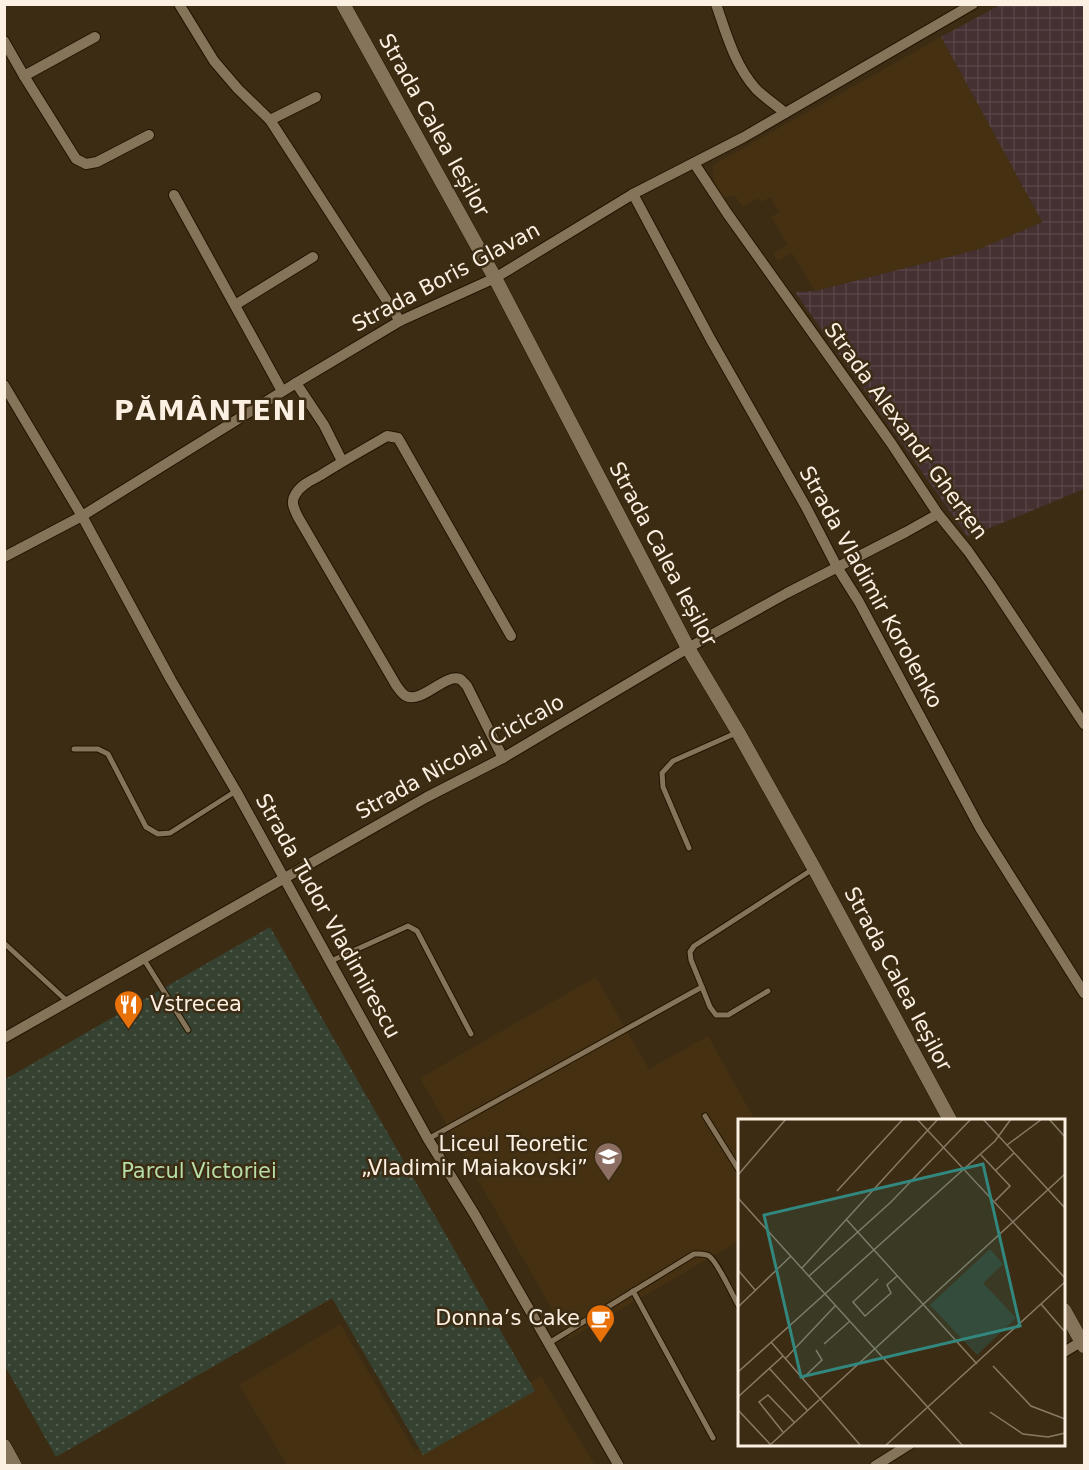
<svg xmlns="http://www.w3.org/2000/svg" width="1089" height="1470" viewBox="0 0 1089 1470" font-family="'DejaVu Sans',sans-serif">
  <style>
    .industrial { fill: url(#industrial-grid) }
    .built { fill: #453112 }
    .grass { fill: url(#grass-dots) }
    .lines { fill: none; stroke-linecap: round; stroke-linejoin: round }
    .service-casing { stroke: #221400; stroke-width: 7 }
    .minor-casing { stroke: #221400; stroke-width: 12 }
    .tertiary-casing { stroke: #221400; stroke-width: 15 }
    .service { stroke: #86745a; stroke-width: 5 }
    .minor { stroke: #86745a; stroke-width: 10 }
    .tertiary { stroke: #86745a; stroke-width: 14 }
    .labels { text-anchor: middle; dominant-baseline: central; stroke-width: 5; stroke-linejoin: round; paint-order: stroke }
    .street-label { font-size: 21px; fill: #fbf0e2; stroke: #3c2c14 }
    .poi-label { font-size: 21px; fill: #fbf0e2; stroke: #3c2c14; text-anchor: end }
    .park-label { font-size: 21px; fill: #b7dda8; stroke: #3c2c14 }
    .district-label { font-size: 27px; font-weight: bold; letter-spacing: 1.5px; fill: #fbf0e2; stroke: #3c2c14 }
    .inset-road { fill: none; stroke: #887a66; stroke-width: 1.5 }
    .view { fill: #32887f; fill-opacity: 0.15; stroke: #32887f; stroke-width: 3 }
    .inset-edge { fill: none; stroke: #fbf0e2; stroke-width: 3 }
  </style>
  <defs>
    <pattern id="industrial-grid" width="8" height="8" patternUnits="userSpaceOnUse" patternTransform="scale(1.5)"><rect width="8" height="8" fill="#453032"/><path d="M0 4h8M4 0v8" fill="none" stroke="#584446"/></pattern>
    <pattern id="grass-dots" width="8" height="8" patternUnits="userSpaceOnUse" patternTransform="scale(1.5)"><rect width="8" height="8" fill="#364231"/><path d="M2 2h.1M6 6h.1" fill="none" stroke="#545e4f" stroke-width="1.8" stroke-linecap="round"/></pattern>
  </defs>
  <rect width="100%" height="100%" fill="#3c2c14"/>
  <polygon class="industrial" points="1000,5 1084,5 1084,489 968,537 795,292 815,291 979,249 1042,222 941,37"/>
  <g class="built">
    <polygon points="941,37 1042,222 979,249 815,291 792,253 778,261 773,254 787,244 771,217 779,212 770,197 762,202 758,198 743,207 735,196 723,198 718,193 713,177 713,165"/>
    <polygon points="596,977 649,1069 708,1036 755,1120 740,1120 739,1241 569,1339 420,1078"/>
    <polygon points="340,1324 415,1451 541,1376 595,1465 287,1465 239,1385"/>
  </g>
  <polygon class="grass" points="270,927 535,1391 423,1455 332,1298 56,1457 5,1366 4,1080"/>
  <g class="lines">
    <defs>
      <g id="service">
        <polyline points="74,749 98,749 108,754 146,827 158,834 170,833 236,791"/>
        <polyline points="689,848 663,787 662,773 673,761 736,733"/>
        <polyline points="4,943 67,1001"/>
        <polyline points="143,958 188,1030"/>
        <polyline points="331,961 408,926 417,931 471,1034"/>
        <polyline points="702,987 710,1007 716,1015 728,1015 768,991"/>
        <polyline points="705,1116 740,1172"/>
        <polyline points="428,1139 702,987 691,960 690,952 694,946 813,869"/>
        <polyline points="633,1291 713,1438"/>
        <path d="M549,1343L694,1254C699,1254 705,1253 709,1256C718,1262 733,1297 740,1308"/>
      </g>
      <g id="minor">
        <polyline points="179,4 214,61 238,89 270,120 400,321"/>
        <path d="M716,4C726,33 735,66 756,89C765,98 776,105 785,113"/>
        <polyline points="4,41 24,76 76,159 86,164 97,162 149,135"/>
        <polyline points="24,76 95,37"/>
        <polyline points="270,120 316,97"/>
        <polyline points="694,163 727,213 891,443 938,514 968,551 991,584 1084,724"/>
        <polyline points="633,194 711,340 806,507 837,567 859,602 980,828 1084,993"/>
        <polyline points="174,195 282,391"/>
        <polyline points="235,305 313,257"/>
        <polyline points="296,383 324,425 342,461"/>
        <polyline points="4,385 82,516 171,680 236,791 428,1139 475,1215 619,1466"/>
        <polyline points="4,557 82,516 296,383 400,321 495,278 633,194 744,137 973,4"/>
        <path d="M503,758L467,686C465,684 462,680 460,679C445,673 422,704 406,696C402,694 399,689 396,685L298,517C295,510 290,503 295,495C300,485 312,480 321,475C343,461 365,449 387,436L398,438L511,636"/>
        <polyline points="4,1038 427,797 503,758 688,648 787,593 906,532 938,514"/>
        <polyline points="1064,1352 1084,1340"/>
        <polyline points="875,1466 910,1444"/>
      </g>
      <g id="tertiary">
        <polyline points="343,4 495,278 688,648 738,732 814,868 950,1120"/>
        <polyline points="1064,1310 1084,1346"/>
        <polyline points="4,1446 15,1466"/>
      </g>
    </defs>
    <use href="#service" class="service-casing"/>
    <use href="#minor" class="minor-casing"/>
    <use href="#tertiary" class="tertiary-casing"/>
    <use href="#service" class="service"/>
    <use href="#minor" class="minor"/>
    <use href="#tertiary" class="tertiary"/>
  </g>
  <defs>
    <symbol id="restaurant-pin" viewBox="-11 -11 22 30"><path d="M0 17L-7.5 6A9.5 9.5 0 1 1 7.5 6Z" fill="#e8710a" stroke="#3c2c14"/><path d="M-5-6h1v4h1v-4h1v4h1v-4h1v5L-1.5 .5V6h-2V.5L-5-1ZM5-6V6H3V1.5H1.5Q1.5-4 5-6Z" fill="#fff"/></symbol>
    <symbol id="school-pin" viewBox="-11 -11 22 30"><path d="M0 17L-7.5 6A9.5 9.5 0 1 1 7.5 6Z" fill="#8d6e63" stroke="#3c2c14"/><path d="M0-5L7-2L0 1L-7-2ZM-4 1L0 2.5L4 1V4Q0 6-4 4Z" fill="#fff"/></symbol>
    <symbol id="cafe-pin" viewBox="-11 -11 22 30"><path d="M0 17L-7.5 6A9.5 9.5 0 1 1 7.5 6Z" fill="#e8710a" stroke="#3c2c14"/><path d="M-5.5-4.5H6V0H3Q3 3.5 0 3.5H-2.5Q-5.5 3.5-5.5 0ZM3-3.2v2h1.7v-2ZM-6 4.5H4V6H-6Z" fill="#fff"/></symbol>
  </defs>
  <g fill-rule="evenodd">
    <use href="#restaurant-pin" x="112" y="988" width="33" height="45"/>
    <use href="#school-pin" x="592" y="1140" width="33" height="45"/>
    <use href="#cafe-pin" x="584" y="1302" width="33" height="45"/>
  </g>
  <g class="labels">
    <g class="street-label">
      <text transform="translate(434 125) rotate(61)">Strada Calea Ieșilor</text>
      <text transform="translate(446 277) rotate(-28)">Strada Boris Glavan</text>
      <text transform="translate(906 431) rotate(54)">Strada Alexandr Gherțen</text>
      <text transform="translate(663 554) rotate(62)">Strada Calea Ieșilor</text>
      <text transform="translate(871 587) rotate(61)">Strada Vladimir Korolenko</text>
      <text transform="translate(460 757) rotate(-29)">Strada Nicolai Cicicalo</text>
      <text transform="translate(328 916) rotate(61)">Strada Tudor Vladimirescu</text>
      <text transform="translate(898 979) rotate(62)">Strada Calea Ieșilor</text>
    </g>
    <g class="poi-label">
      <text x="150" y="1004" text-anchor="start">Vstrecea</text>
      <text x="588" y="1144">Liceul Teoretic<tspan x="588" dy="24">„Vladimir Maiakovski”</tspan></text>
      <text x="580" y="1318">Donna’s Cake</text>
    </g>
    <g class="park-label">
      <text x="199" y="1171">Parcul Victoriei</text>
    </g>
    <g class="district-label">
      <text x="211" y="410">PĂMÂNTENI</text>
    </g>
  </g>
  <g transform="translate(738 1119)">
    <rect width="327" height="327" fill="#3c2c14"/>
    <path d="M252,130L265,145L245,164L278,199L239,236L192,186Z" fill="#364231"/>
    <path class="inset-road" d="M179,0L327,159M245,0L327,89M311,0L327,18M269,26L304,0M243,36L272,67L257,82M258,51L276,34M0,56L48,0M99,72L165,0M0,79L225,327M108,100L239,245M64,149L200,0M0,151L18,172M71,157L153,83L233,0M140,160L115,183L127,197L153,174L149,166L159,157M303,185L327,213M0,188L53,137M33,223L123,327M86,225L112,202M47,240L97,187M255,247L293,287L327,300M31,249L69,291M0,253L257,22L273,0M65,259L84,241L78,231M0,278L45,237M0,291L32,325M252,293L285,315L310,318L327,314M45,313L21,283L30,276L56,303M31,327L327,55M147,327L327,163"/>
    <path class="view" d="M245,45L282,207L63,258L26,96Z"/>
    <rect width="327" height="327" class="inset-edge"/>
  </g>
  <rect width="1089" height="1470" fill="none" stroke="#fbf0e2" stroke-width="12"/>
</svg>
